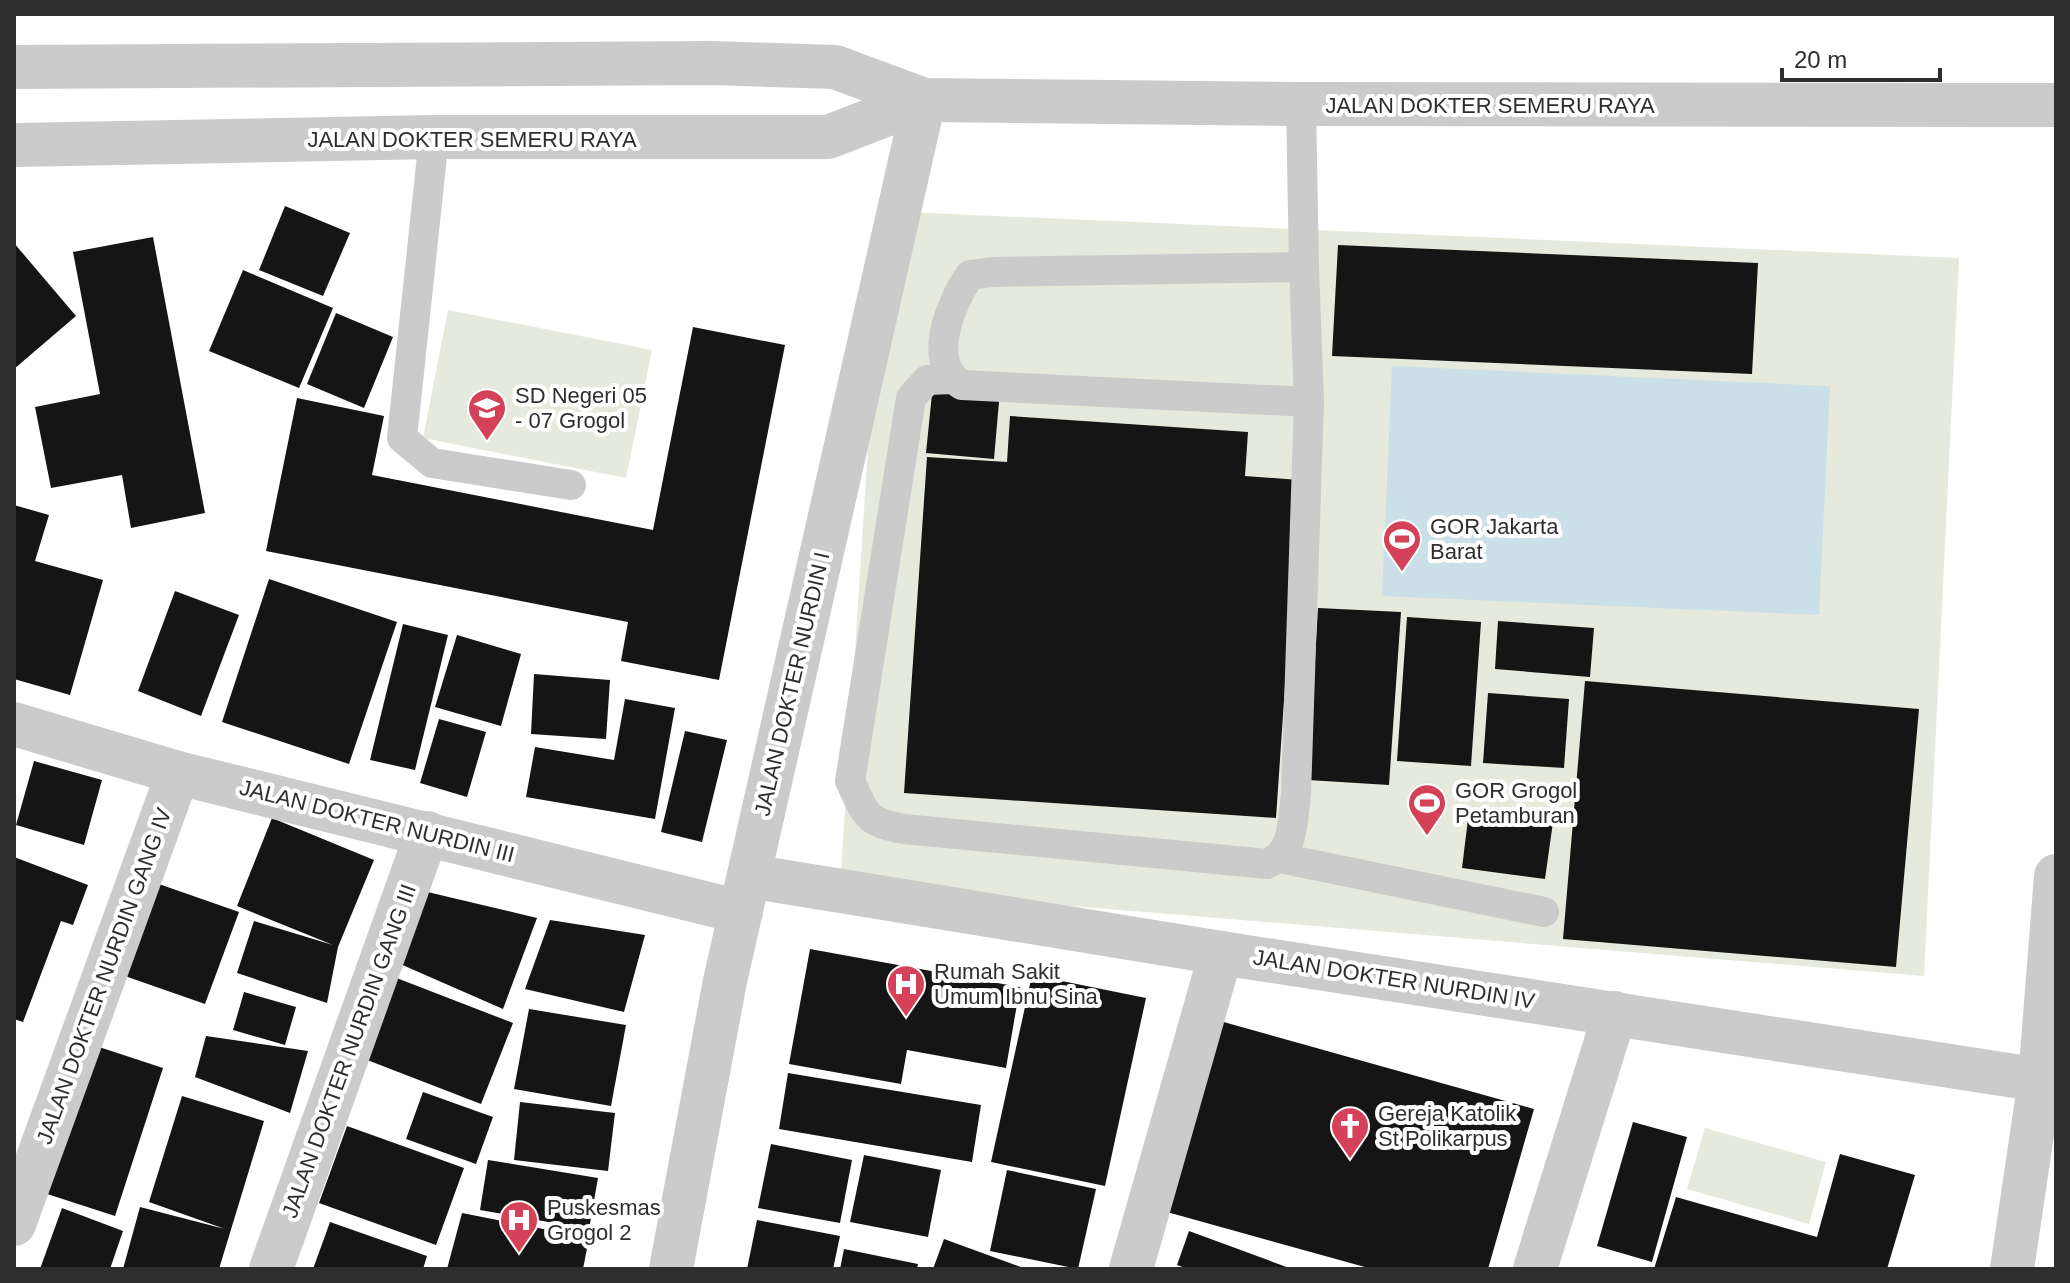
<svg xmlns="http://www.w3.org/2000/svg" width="2070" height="1283" viewBox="0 0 2070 1283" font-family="Arial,sans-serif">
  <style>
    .green { fill: #e5eadd }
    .water { fill: #cbdfe8 }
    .building { fill: #151515 }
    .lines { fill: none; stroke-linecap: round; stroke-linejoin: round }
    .service { stroke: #cbcbcb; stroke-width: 30 }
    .minor { stroke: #cbcbcb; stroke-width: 44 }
    .tertiary { stroke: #cbcbcb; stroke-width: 44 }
    .labels { text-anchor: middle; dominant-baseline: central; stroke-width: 8; stroke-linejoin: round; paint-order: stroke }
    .street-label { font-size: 22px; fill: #2e2e2e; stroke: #fff }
    .poi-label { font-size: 22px; fill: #2e2e2e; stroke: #fff; text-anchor: start }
  </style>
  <rect width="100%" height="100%" fill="#fff"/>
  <g class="green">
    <polygon points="883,211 1959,258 1924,976 840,887"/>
    <polygon points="448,310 652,350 626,478 423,438"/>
    <polygon points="1705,1128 1826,1162 1809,1224 1687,1189"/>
  </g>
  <polygon class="water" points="1392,366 1830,386 1819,615 1382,596"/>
  <g class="building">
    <polygon points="285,206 350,233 323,296 259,270"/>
    <polygon points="153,237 205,513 131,528 122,475 51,488 35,407 100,394 73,252"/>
    <polygon points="14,243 76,316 14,369"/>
    <polygon points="1338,245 1758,263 1752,374 1332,356"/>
    <polygon points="243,270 333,308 299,388 209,351"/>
    <polygon points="336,313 393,337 364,408 307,384"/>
    <polygon points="693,327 785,345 719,680 621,661 628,622 266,551 297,398 384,416 372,475 653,530"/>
    <polygon points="933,384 1000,390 994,459 926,453"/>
    <polygon points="1010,416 1248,432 1245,476 1299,480 1276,818 904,793 927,457 1007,462"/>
    <polygon points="14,505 49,515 35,561 103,580 70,695 14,679"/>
    <polygon points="269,579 397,622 349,764 222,722"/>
    <polygon points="175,591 239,615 201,716 138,691"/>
    <polygon points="1318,608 1401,612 1389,785 1308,780"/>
    <polygon points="1407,617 1481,622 1471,766 1397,761"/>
    <polygon points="1498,621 1594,628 1590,677 1495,669"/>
    <polygon points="403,624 448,635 415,770 370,760"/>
    <polygon points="457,635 521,654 501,726 435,707"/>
    <polygon points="534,674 610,680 606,739 531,734"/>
    <polygon points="1585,681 1919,709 1896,967 1563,939"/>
    <polygon points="1488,693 1569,699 1564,768 1483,763"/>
    <polygon points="625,699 675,708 655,819 526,797 535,747 614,760"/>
    <polygon points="439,719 486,732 467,797 420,783"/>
    <polygon points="685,731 727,740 702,842 661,832"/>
    <polygon points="34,761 102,780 84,845 16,825"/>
    <polygon points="1469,811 1553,822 1545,879 1462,868"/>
    <polygon points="272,818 374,860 338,947 327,1003 237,973 254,921 333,945 237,906"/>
    <polygon points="14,857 88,885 73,925 61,921 23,1022 14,1019"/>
    <polygon points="156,883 239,912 205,1004 122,975"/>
    <polygon points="419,890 537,918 503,1009 391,960"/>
    <polygon points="550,920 645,935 624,1012 525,989"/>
    <polygon points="810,949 1020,987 1006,1068 907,1050 901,1084 789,1064"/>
    <polygon points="1032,975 1146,998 1105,1186 991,1162"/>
    <polygon points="394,977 513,1023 481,1104 362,1058"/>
    <polygon points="244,992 296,1007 285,1045 233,1030"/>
    <polygon points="529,1009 626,1025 611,1106 514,1089"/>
    <polygon points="1220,1021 1534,1109 1488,1269 1372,1269 1167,1212"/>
    <polygon points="206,1036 308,1051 290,1113 195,1077"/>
    <polygon points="90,1044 163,1068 115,1216 41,1192"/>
    <polygon points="788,1073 981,1105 972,1162 779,1129"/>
    <polygon points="423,1092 493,1117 476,1164 406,1139"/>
    <polygon points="182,1096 264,1121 219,1269 123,1269 140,1207 225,1229 149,1202"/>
    <polygon points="520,1102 615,1113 608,1171 514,1160"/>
    <polygon points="1633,1122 1687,1137 1652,1262 1597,1246"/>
    <polygon points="347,1126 464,1168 436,1245 319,1203"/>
    <polygon points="771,1144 852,1160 840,1223 758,1208"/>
    <polygon points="1840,1154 1915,1175 1887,1269 1654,1269 1676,1197 1817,1237"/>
    <polygon points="864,1155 941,1170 928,1237 850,1222"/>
    <polygon points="488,1160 598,1178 589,1229 480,1210"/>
    <polygon points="1007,1170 1096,1189 1078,1269 990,1251"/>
    <polygon points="62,1208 123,1231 110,1269 40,1269"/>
    <polygon points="462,1213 589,1238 583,1269 447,1269"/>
    <polygon points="757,1220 840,1236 833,1269 747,1269"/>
    <polygon points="330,1222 427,1256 423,1269 313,1269"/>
    <polygon points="1189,1231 1292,1269 1188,1269 1177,1265"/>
    <polygon points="944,1239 1026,1269 933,1269"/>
    <polygon points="844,1249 918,1264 917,1269 840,1269"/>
  </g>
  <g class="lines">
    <g class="service">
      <polyline points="1301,104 1304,267"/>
      <polyline points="434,137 402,438 432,463 571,485"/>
      <path d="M952,379L927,380L911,398L850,781C866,814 864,822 904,829L1267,864C1295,851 1292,823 1296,795L1309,402L962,385C925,363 951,302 970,275L992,272L1304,267L1309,402"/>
      <polyline points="1280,858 1544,912"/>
    </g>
    <g class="minor">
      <polyline points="14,724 178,773 741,912"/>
      <polyline points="749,876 1221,953 2040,1080"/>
      <polyline points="14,1224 178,773"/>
      <polyline points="271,1269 427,833"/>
      <polyline points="671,1269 725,981 924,100"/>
      <polyline points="1131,1269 1221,953"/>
      <polyline points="1535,1269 1615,1013"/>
    </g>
    <g class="tertiary">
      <polyline points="14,67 712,63 835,67 924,100 1301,104 2056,105"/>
      <polyline points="14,145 434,137 828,137 924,100"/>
      <polyline points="2012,1269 2040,1080 2056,876"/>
    </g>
  </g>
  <defs>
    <symbol id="school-pin" viewBox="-11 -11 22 30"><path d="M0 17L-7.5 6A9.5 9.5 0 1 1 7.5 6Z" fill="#d44159" stroke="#fff"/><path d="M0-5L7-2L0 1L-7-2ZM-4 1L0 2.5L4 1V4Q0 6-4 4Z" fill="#fff"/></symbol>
    <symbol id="stadium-pin" viewBox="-11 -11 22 30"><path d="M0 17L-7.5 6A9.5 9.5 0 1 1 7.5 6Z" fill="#d44159" stroke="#fff"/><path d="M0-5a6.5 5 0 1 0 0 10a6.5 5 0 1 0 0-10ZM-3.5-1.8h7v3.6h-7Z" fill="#fff"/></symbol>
    <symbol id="hospital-pin" viewBox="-11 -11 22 30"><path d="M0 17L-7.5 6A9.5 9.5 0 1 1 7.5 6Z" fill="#d44159" stroke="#fff"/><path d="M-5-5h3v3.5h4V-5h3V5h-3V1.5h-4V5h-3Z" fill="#fff"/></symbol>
    <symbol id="church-pin" viewBox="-11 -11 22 30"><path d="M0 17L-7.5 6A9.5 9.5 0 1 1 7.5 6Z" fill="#d44159" stroke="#fff"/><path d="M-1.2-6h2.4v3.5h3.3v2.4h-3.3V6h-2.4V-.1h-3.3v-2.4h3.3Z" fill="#fff"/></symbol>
  </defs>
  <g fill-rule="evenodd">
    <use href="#school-pin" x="465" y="386" width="44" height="60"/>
    <use href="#stadium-pin" x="1380" y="517" width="44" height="60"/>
    <use href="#stadium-pin" x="1405" y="781" width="44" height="60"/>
    <use href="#hospital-pin" x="884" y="962" width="44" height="60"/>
    <use href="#church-pin" x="1328" y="1104" width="44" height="60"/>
    <use href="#hospital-pin" x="497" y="1198" width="44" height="60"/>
  </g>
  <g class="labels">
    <g class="street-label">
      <text x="1490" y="105">JALAN DOKTER SEMERU RAYA</text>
      <text x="472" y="139">JALAN DOKTER SEMERU RAYA</text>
      <text transform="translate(792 684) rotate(-77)">JALAN DOKTER NURDIN I</text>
      <text transform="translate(377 821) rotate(14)">JALAN DOKTER NURDIN III</text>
      <text transform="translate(104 976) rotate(-70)">JALAN DOKTER NURDIN GANG IV</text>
      <text transform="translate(1394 979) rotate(9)">JALAN DOKTER NURDIN IV</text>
      <text transform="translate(349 1051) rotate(-70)">JALAN DOKTER NURDIN GANG III</text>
    </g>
    <g class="poi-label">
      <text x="515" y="395">SD Negeri 05<tspan x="515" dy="25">- 07 Grogol</tspan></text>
      <text x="1430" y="526">GOR Jakarta<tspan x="1430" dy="25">Barat</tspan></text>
      <text x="1455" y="790">GOR Grogol<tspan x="1455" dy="25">Petamburan</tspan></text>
      <text x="934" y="971">Rumah Sakit<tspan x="934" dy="25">Umum Ibnu Sina</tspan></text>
      <text x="1378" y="1113">Gereja Katolik<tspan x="1378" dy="25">St Polikarpus</tspan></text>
      <text x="547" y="1207">Puskesmas<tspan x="547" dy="25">Grogol 2</tspan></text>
    </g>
  </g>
  <rect width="2070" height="1283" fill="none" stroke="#2e2e2e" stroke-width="32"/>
  <path d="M1782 68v12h158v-12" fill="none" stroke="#2e2e2e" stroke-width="4"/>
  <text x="1794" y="68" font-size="24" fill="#2e2e2e" stroke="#ffffff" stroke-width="6" paint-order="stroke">20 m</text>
</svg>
